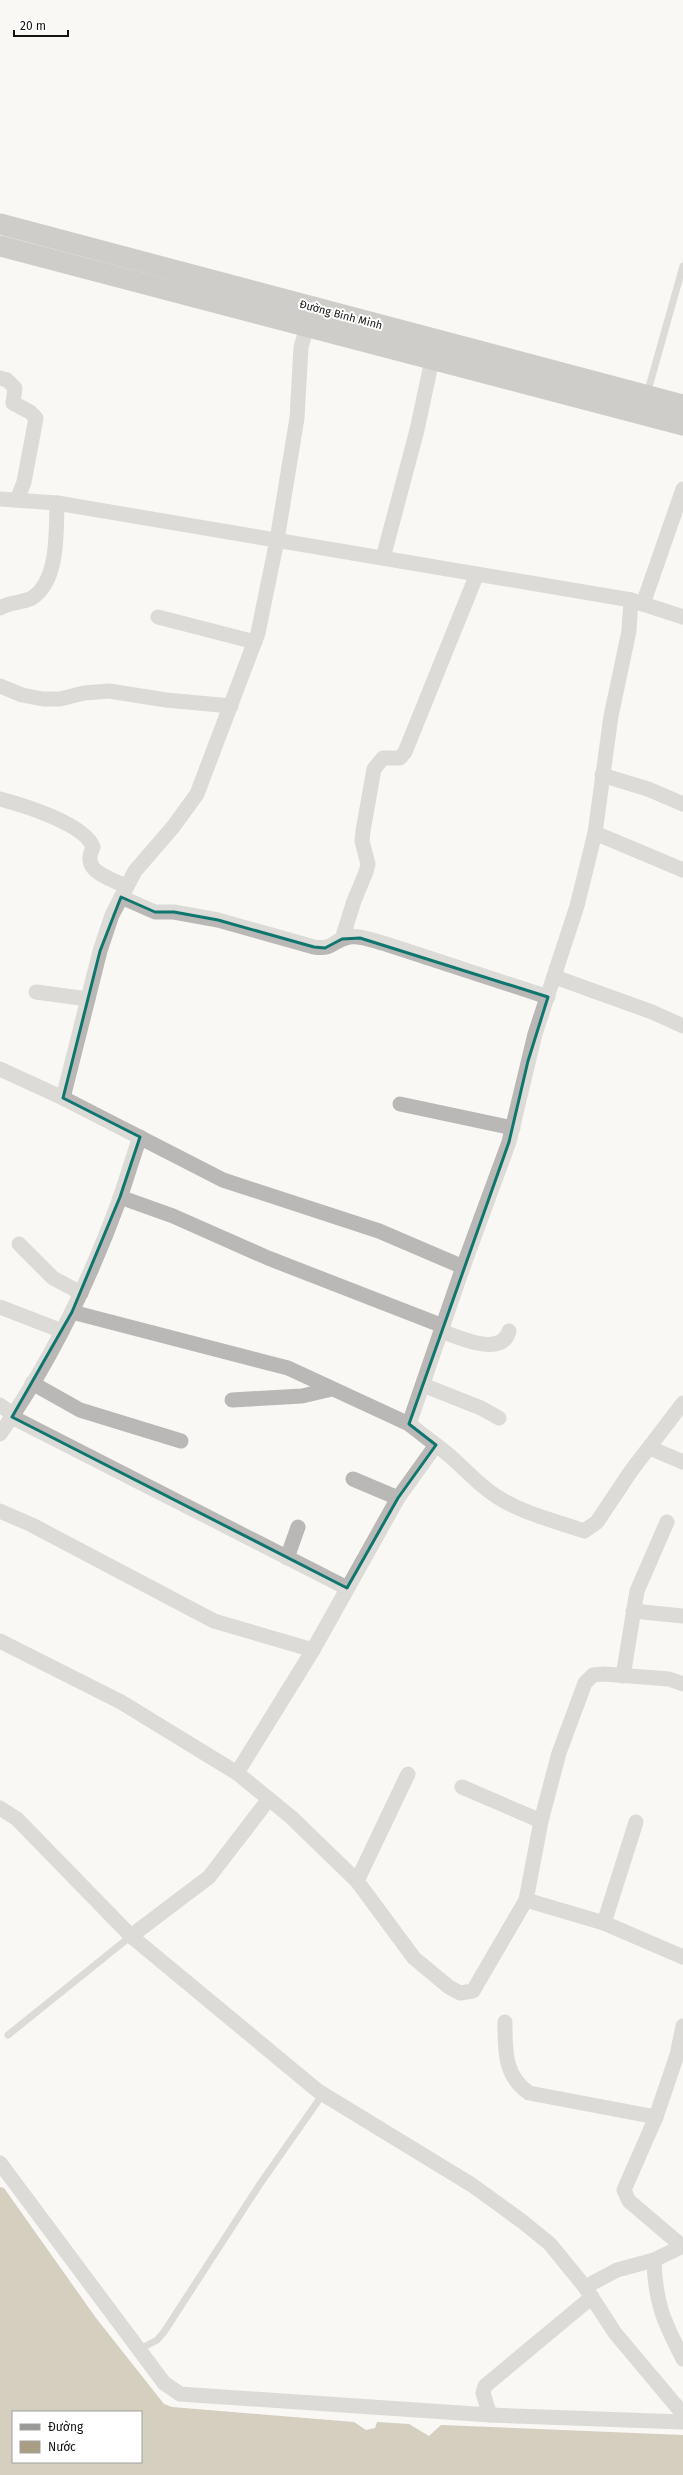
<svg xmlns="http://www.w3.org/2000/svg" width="683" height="2475" viewBox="0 0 683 2475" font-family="'Fira Sans',sans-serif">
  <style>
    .water { fill: #a99d82; fill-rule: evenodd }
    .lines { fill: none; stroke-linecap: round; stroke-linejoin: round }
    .service { stroke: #b9b8b7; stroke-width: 7 }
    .minor { stroke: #b9b8b7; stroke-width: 15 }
    .secondary { stroke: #9a9997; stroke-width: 21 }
    .marked { fill: none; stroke: #0f766e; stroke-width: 3; stroke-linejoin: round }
    .labels { text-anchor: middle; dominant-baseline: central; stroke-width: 4; stroke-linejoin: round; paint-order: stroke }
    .street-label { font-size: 11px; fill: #141312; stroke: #fff }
  </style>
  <rect width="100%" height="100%" fill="#f9f8f4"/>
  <path class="water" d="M0,2187L4,2188L96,2318L164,2404L172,2407L354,2422L366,2430L375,2428L377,2422L409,2424L429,2436L441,2425L683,2435V2475H0ZM13,2412H141V2462H13Z"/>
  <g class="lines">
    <g class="service">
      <polyline points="647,394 683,266"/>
      <polyline points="8,2035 131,1936"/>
      <polyline points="140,2349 157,2340 164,2332 260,2184 323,2094"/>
    </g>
    <g class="minor">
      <polyline points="0,378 7,380 15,388 13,403 30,412 36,418 24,482 17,500"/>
      <polyline points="0,499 57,503 631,600 683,617"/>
      <polyline points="383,558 417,430 432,360"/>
      <polyline points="643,604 683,489"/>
      <path d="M0,608C10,602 22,603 32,598C59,581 56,531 57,503"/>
      <polyline points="158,617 255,642"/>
      <polyline points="0,686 22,695 43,699 60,699 84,693 109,691 166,700 231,706"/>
      <polyline points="602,775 648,789 683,804"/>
      <path d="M0,799C23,805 85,824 93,847C92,851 89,855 90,860C90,873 115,881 126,886"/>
      <polyline points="595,833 683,870"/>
      <path d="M121,897L155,912H174L218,920L314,947C335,950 332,940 349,937C361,935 374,941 386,944L548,997"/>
      <polyline points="342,939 354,901 366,872 368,864 362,841 363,831 374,769 383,758 400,758 405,752 477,574"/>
      <polyline points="555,977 652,1012 683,1026"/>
      <polyline points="36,992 88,999"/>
      <polyline points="0,1069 63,1098 223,1180 379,1231 463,1267"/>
      <polyline points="63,1098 100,951 112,915 135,871 173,827 197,794 258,633 277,540 297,418 301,347 307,327"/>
      <polyline points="400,1104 513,1128"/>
      <polyline points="120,1197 173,1216 268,1258 443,1326"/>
      <polyline points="19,1244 53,1278 81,1293"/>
      <polyline points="0,1307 62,1331"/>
      <polyline points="72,1312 288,1368 409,1424"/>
      <path d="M441,1331C458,1337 502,1358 509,1331"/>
      <polyline points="32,1383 80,1410 181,1441"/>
      <polyline points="423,1385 481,1408 499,1418"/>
      <polyline points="232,1400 302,1396 332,1389"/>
      <polyline points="0,1405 14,1415"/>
      <polyline points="12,1417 347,1588"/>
      <path d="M0,1434C51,1362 90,1280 120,1198C127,1177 133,1157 140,1137"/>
      <path d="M436,1445C458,1460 474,1482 496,1496C521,1513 556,1521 584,1531L597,1522L631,1471L683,1403"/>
      <polyline points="650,1448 683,1462"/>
      <polyline points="353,1479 398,1498"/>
      <polyline points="0,1511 32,1525 214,1621 313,1650"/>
      <polyline points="287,1558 298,1527"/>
      <polyline points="633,1611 683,1616"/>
      <polyline points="0,1641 121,1702 237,1773 291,1817 357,1881 414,1958 449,1987 460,1993 473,1991 526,1900 541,1821 559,1753 585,1683 593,1675 604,1674 669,1679 683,1684"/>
      <polyline points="623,1676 637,1591 667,1522"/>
      <polyline points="237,1773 313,1650 398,1498 436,1445 409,1424 463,1267 509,1142 535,1034 577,906 595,833 611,716 629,631 631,600"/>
      <polyline points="462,1787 541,1821"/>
      <polyline points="0,1808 17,1819 131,1936 318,2091 472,2185 523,2222 550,2244 585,2287 615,2333 683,2414"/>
      <polyline points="357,1881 408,1774"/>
      <polyline points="526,1900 604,1923 683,1957"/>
      <polyline points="604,1923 636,1822"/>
      <polyline points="131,1936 209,1877 269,1799"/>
      <path d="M505,2022C505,2050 504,2076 529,2093L656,2117"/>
      <polyline points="0,2163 164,2383 180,2394 490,2415 683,2422"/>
      <polyline points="682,2246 629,2201 624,2190 656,2117 677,2055 683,2026"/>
      <path d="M654,2260C655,2303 664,2322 683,2359"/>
      <polyline points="585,2287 617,2270 654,2260 683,2246"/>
      <polyline points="490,2415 483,2393 485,2386 592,2297"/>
    </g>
    <g class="secondary">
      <polyline points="0,224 683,405"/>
      <polyline points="0,246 683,425"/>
    </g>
  </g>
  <path d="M0 0H683V2475H0ZM121,897L155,912H174L218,920L314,947L325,948L342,939L360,938L548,997L528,1061L509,1142L409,1424L436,1445L398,1498L347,1588L12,1417L72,1312L120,1197L140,1137L63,1098L100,951Z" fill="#f9f8f4" fill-opacity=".55" fill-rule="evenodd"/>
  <path class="marked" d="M121,897L155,912H174L218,920L314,947L325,948L342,939L360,938L548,997L528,1061L509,1142L409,1424L436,1445L398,1498L347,1588L12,1417L72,1312L120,1197L140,1137L63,1098L100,951Z"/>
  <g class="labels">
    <g class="street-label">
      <text transform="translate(341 315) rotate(15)">Đường Binh Minh</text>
    </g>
  </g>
  <rect x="12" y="2411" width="130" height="52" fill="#ffffff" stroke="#a1a1a0"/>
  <rect x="20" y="2424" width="20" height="6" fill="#9a9997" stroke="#a1a1a0"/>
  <text x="48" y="2431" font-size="12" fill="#141312">Đường</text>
  <rect x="20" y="2441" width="20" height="12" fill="#a99d82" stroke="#a1a1a0"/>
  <text x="48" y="2451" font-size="12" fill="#141312">Nước</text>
  <path d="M14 30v6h54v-6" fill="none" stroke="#141312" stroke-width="2"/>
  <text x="20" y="30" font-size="12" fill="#141312" stroke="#ffffff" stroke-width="3" paint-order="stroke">20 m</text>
</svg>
